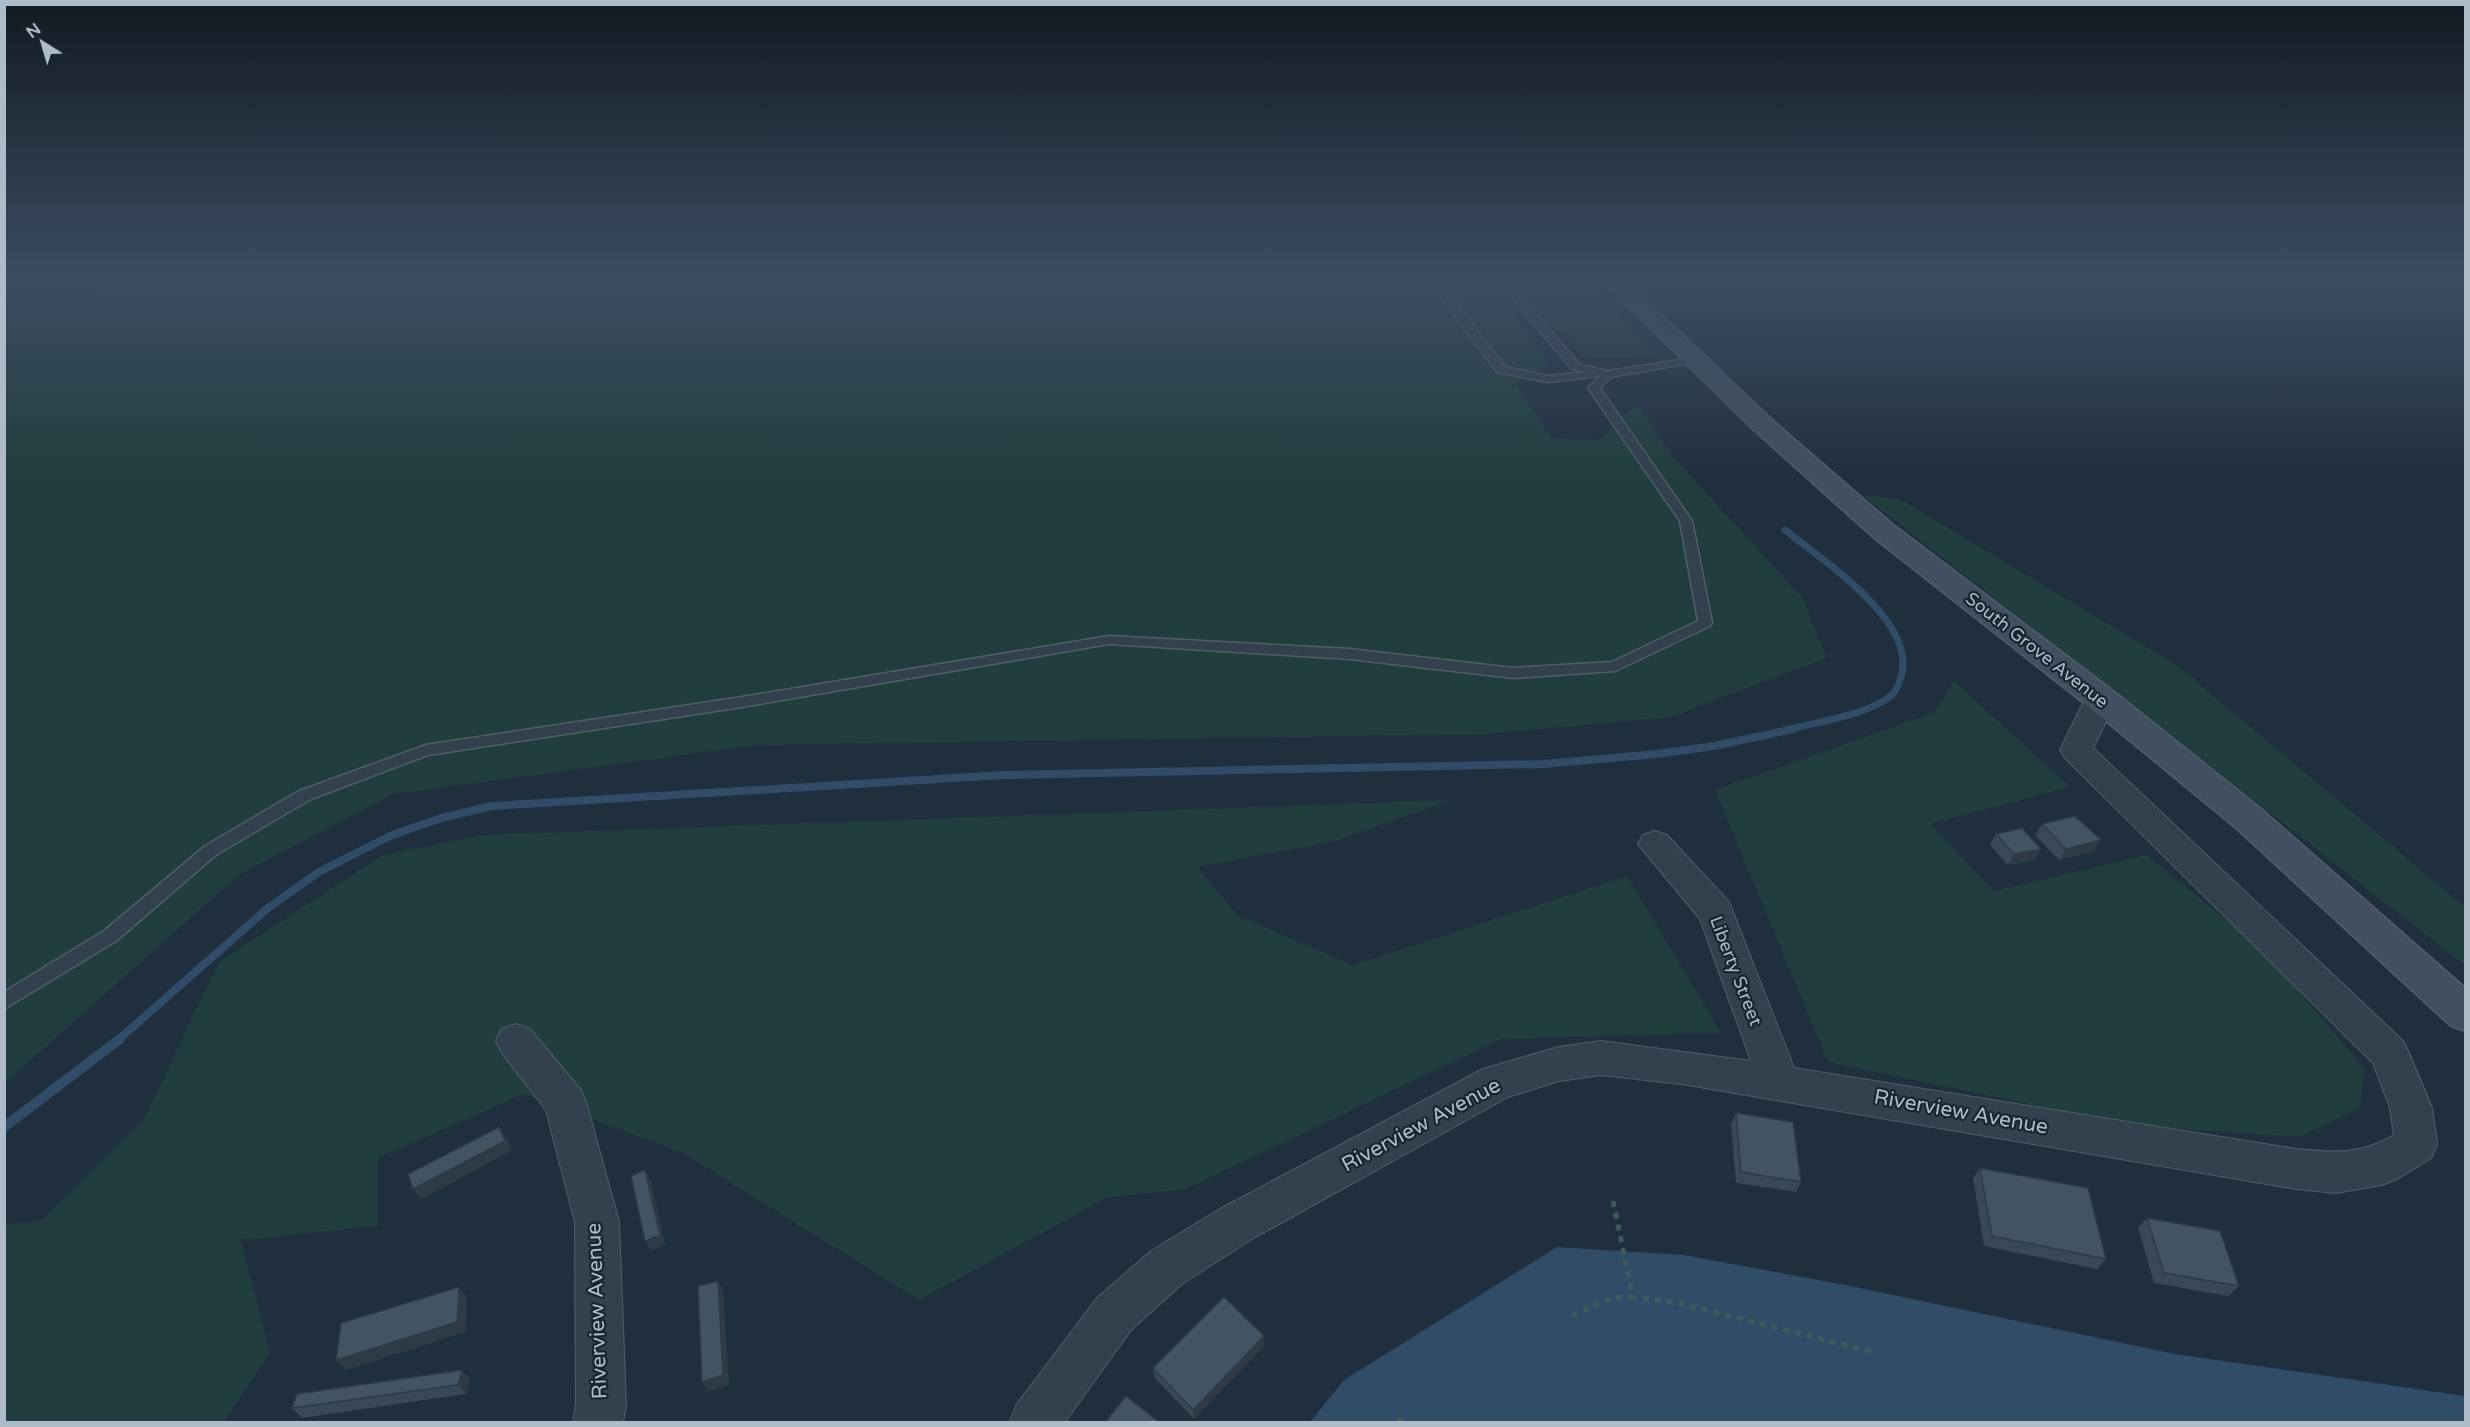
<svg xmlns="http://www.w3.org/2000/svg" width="2470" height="1427" viewBox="0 0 2470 1427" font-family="'Varela Round',sans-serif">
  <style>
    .green { fill: #213d3e }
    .water { fill: #314c66 }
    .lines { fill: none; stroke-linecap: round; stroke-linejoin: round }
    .stream-far2 { stroke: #314c66; stroke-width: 7 }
    .stream-far1 { stroke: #314c66; stroke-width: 8 }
    .stream { stroke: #314c66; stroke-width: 10 }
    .lane-casing { stroke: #515e6a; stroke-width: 3 }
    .street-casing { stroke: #515e6a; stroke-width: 2 }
    .secondary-casing { stroke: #515e6a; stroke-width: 3 }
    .path { stroke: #3f5a5a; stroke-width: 5; stroke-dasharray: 6 6; stroke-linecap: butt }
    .lane { fill: #33404d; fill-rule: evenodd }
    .street { fill: #33404d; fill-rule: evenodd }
    .secondary { fill: #414f60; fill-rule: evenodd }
    .wall { fill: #394856 }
    .shaded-wall { fill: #2e3b46 }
    .building { fill: #425464; stroke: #2e3b46; stroke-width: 1.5 }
    .labels { text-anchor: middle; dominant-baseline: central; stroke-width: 4.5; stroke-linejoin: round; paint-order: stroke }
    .street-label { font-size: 18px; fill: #aebbc9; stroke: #192531 }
    .near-street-label { font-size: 21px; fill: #aebbc9; stroke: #192531 }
  </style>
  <rect width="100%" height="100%" fill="#1f2f3d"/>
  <g class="green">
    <polygon points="149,281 1491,281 1550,364 1516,384 1551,438 1599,440 1636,404 1674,458 1802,597 1827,658 1671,717 1490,734 759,745 394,794 240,874 5,1083 4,319"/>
    <polygon points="1513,281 1587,281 1659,356 1588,358 1522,299"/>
    <polygon points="1862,495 1899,499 2178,666 2465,907 2465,965"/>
    <polygon points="1954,681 2070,787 1930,824 1994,891 2147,855 2240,932 2282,972 2365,1069 2360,1108 2300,1137 2129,1125 1828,1062 1715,790 1935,712"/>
    <polygon points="1452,800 1336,841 1198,867 1237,915 1353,965 1627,876 1721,1033 1501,1039 1186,1189 1106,1198 919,1300 683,1153 524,1094 378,1158 378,1226 241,1240 270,1353 224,1422 5,1422 4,1225 42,1220 144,1119 219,962 383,855 481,835"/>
  </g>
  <polygon class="water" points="1557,1247 1684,1255 1840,1284 2175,1354 2465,1396 2465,1422 1310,1422 1344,1380"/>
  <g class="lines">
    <path class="stream-far2" d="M1785,530C1822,560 1922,624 1900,680C1898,686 1896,691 1891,696C1867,715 1816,722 1787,730"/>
    <polyline class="stream-far1" points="118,1040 268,908 319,872 390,836 441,818 492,806 1004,775 1544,764 1657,754 1714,746 1793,729"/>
    <polyline class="stream" points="4,1127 120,1039"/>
    <defs>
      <polygon id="lane" points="1429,281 1439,281 1505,367 1548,376 1586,372 1572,369 1498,281 1508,281 1580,365 1608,371 1699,357 1700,359 1695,362 1611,377 1600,388 1692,521 1712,623 1710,626 1615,671 1513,678 1350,659 1109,644 742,707 428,755 311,799 217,854 116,941 4,1009 4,992 104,931 205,846 299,791 426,745 742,697 1109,636 1350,649 1513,668 1612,662 1698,621 1680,521 1588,388 1600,376 1548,382 1497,372"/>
      <g id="street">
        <path d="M2101,689L2112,692L2117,699L2093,748L2403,1041L2409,1053L2432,1108L2437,1144L2431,1158L2397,1179L2382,1185L2336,1193L2296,1189L1682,1084L1601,1075L1559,1081L1508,1097L1252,1239L1183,1283L1131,1330L1065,1422H1010L1017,1404L1097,1298L1151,1251L1220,1209L1483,1069L1559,1047L1601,1041L1751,1061L1700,919L1638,844L1643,835L1655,831L1667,835L1729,902L1794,1068L2296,1149C2334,1153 2360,1155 2394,1135L2390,1108L2373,1063L2065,758L2060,750L2085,699L2090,692Z"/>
        <polygon points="516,1024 530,1029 580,1089 586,1102 619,1222 626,1405 623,1422 573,1422 576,1405 575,1222 546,1110 502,1053 496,1041 502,1029"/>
      </g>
      <polygon id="secondary" points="1602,281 1626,281 1772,420 1892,524 2113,691 2261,809 2466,989 2466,1031 2451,1026 2235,827 2089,707 1872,536 1754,430"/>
    </defs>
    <use href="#lane" class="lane-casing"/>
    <use href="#street" class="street-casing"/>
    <use href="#secondary" class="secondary-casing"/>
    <g class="path">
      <polyline points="1613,1201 1633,1297 1679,1303 1872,1352"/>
      <polyline points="1572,1316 1612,1298 1633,1297"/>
      <polyline points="1397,1422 1403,1418"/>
    </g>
    <use href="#lane" class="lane"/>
    <use href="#street" class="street"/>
    <use href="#secondary" class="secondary"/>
  </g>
  <g class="wall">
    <polygon points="2042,824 2094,851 2059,860 2035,835"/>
    <polygon points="1996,834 2035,860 2008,865 1990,845"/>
    <polygon points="1736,1113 1801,1182 1796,1192 1736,1183 1731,1124"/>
    <polygon points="1980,1168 2106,1259 2097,1269 1984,1246 1973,1178"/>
    <polygon points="2147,1218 2239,1286 2228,1296 2154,1283 2138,1228"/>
    <polygon points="1264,1346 1194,1419 1154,1377 1153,1368"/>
    <polygon points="470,1380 466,1394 302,1418 292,1408"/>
  </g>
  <g class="shaded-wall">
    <polygon points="2101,840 2094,851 2059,860 2066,849"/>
    <polygon points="2041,849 2035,860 2008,865 2014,854"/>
    <polygon points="499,1127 506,1137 512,1151 421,1199 413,1189"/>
    <polygon points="645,1170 651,1181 665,1245 651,1251 645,1241"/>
    <polygon points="718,1281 723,1290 729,1385 708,1392 702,1382"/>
    <polygon points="459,1287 467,1297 466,1332 346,1370 336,1360"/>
    <polygon points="1264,1336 1264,1346 1194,1419 1193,1410"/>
    <polygon points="462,1370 470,1380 466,1394 458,1385"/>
  </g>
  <g class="building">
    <polygon points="2075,816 2101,840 2066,849 2042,824"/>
    <polygon points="2022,828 2041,849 2014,854 1996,834"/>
    <polygon points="1736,1113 1793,1122 1801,1182 1741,1172"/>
    <polygon points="499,1127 505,1141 413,1189 408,1174"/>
    <polygon points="1980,1168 2088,1188 2106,1259 1992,1236"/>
    <polygon points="645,1170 660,1235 645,1241 631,1176"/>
    <polygon points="2147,1218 2220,1231 2239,1286 2164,1273"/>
    <polygon points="718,1281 723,1375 702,1382 698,1286"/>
    <polygon points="459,1287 457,1322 336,1360 341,1323"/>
    <polygon points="1224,1297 1264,1336 1193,1410 1153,1368"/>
    <polygon points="462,1370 458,1385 292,1408 297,1394"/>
    <polygon points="1126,1396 1159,1422 1110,1422 1107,1420"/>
  </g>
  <linearGradient id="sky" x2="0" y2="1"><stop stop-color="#111a22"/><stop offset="0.58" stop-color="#3c4d62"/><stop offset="1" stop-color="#3c4d62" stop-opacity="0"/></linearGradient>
  <rect width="2470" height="481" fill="url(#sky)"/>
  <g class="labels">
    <g class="street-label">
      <text transform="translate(2037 650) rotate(38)">South Grove Avenue</text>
      <text transform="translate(1736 971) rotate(69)">Liberty Street</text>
    </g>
    <g class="near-street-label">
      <text transform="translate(1961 1112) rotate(10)">Riverview Avenue</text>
      <text transform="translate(1421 1125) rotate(-28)">Riverview Avenue</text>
      <text transform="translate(597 1311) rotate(-92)">Riverview Avenue</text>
    </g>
  </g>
  <rect width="2470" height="1427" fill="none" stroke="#aebbc9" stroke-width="12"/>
  <g transform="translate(42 42) rotate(323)" stroke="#192531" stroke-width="4.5" paint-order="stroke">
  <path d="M0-4.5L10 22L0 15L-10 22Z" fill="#aebbc9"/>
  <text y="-9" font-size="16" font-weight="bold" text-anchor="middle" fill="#aebbc9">N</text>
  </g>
</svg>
